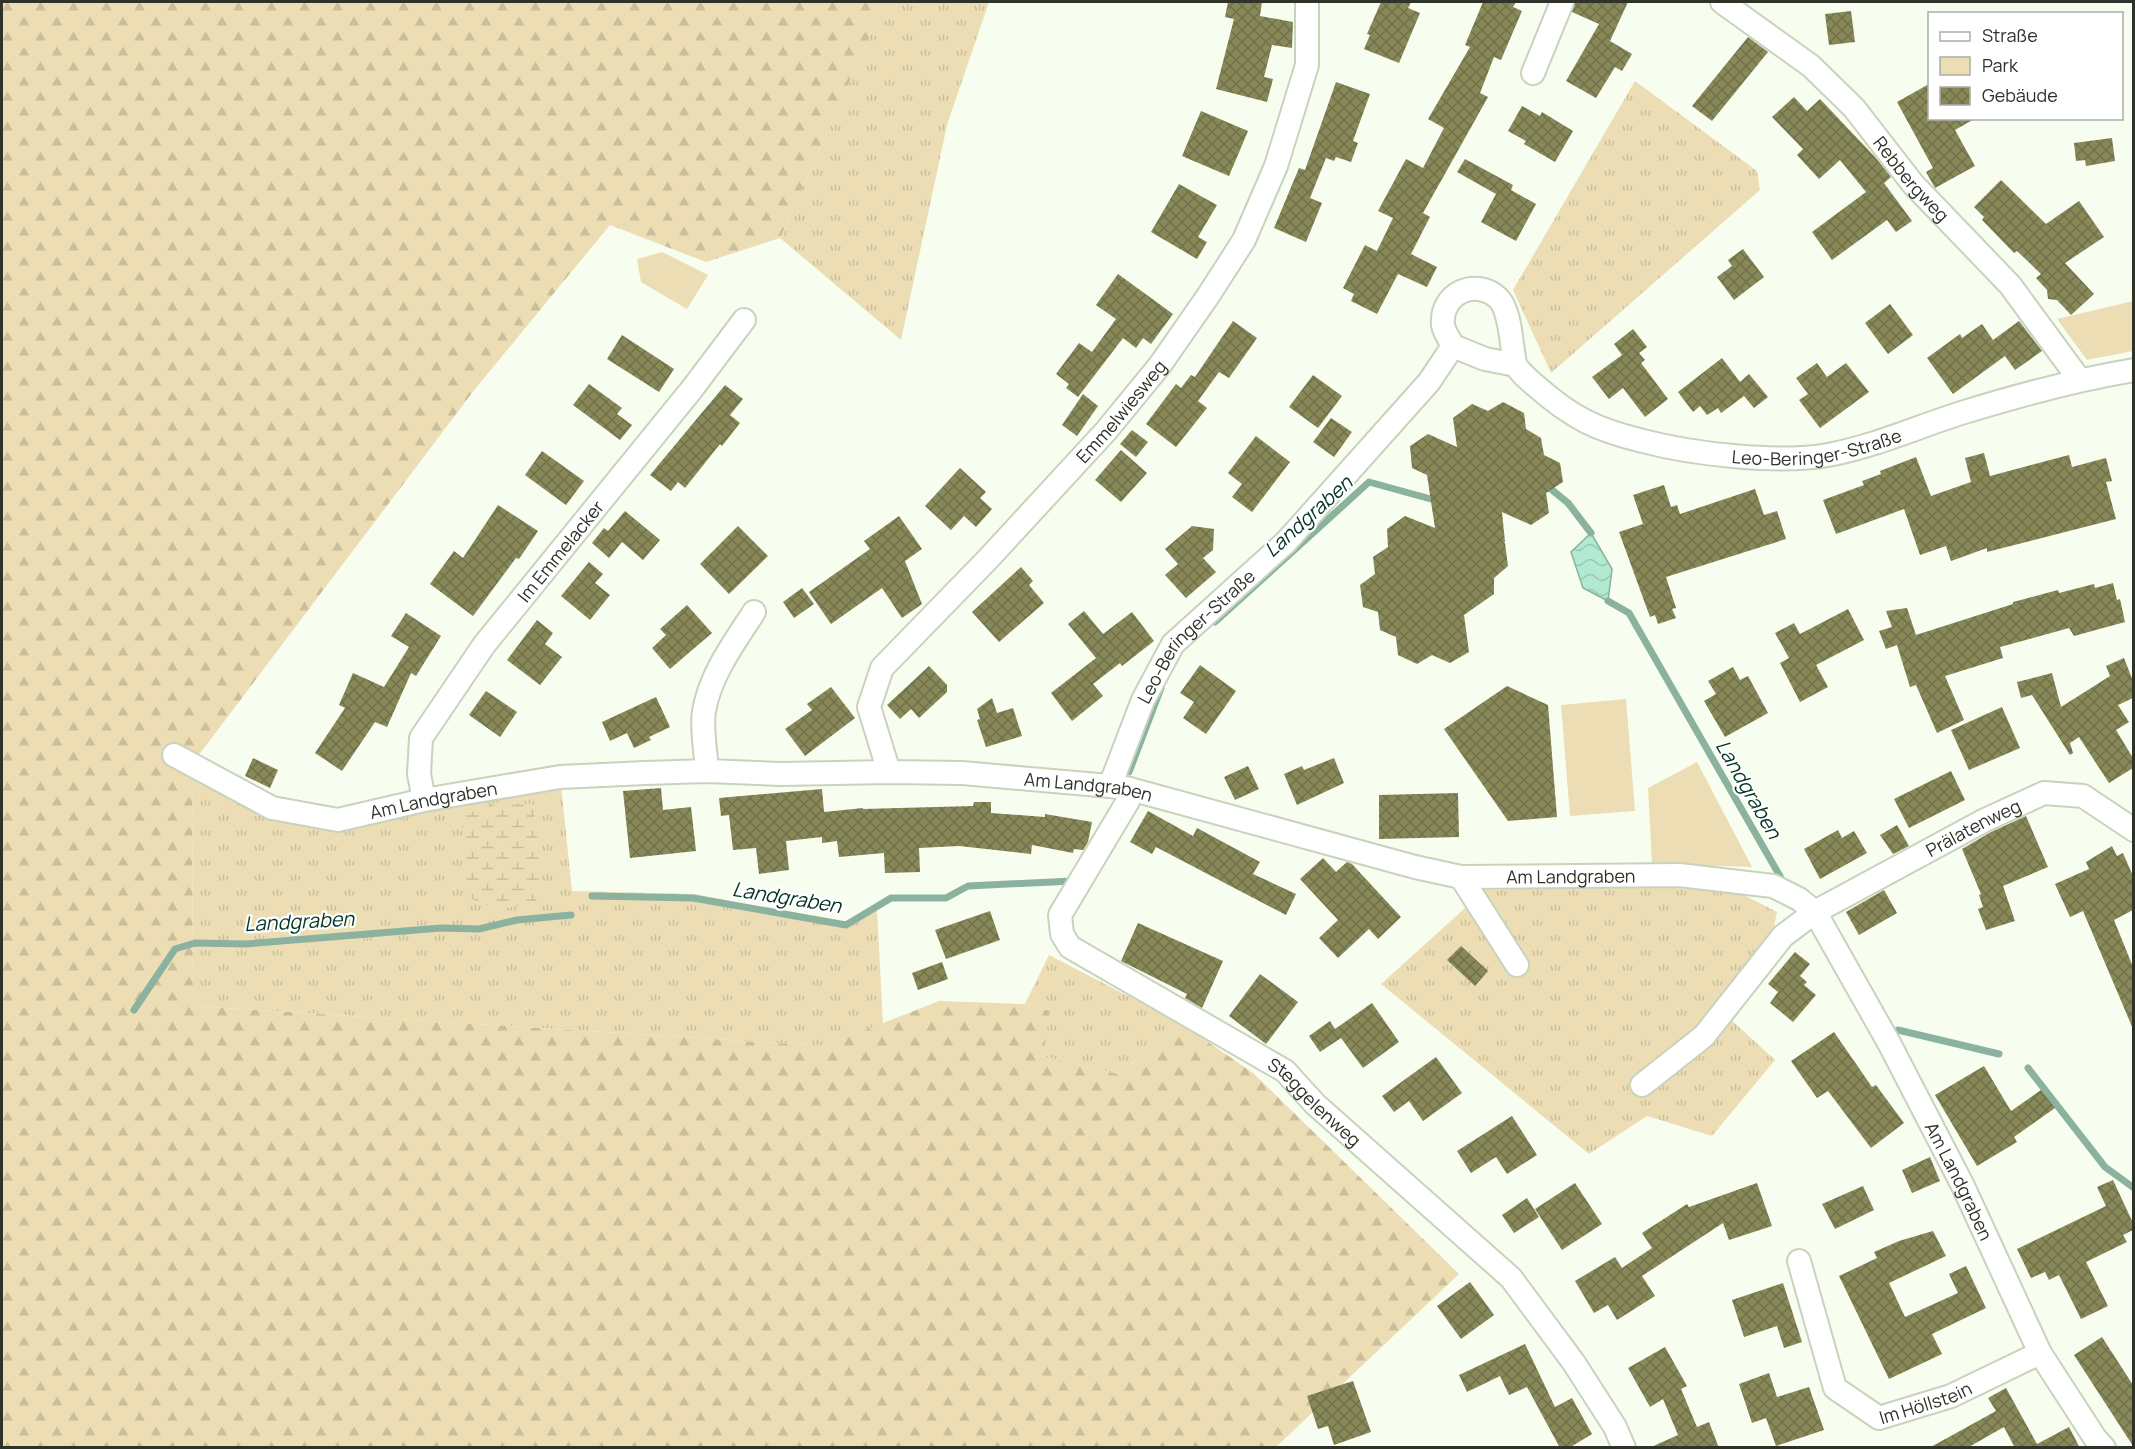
<svg xmlns="http://www.w3.org/2000/svg" width="2135" height="1449" viewBox="0 0 2135 1449" font-family="Manrope,sans-serif">
  <style>
    .grass { fill: url(#grass-tufts) }
    .forest { fill: url(#forest-firs) }
    .wetland { fill: url(#wetland-marsh) }
    .park { fill: #ecddb4 }
    .water { fill: url(#water-waves); stroke: #8ab29f; stroke-width: 1.5 }
    .lines { fill: none; stroke-linecap: round; stroke-linejoin: round }
    .stream { stroke: #8ab29f; stroke-width: 7 }
    .building { fill: url(#building-cross-hatch) }
    .minor-casing { stroke: #c8d3bd; stroke-width: 26 }
    .minor { stroke: #fff; stroke-width: 22 }
    .labels { text-anchor: middle; dominant-baseline: central; stroke-width: 4.5; stroke-linejoin: round; paint-order: stroke }
    .street-label { font-size: 18px; fill: #2e3229; stroke: #fff }
    .water-label { font-size: 20px; font-style: italic; fill: #023425; stroke: #fff }
  </style>
  <defs>
    <pattern id="grass-tufts" width="24" height="20" patternUnits="userSpaceOnUse" patternTransform="scale(1.5)"><rect width="24" height="20" fill="#ecddb4"/><path d="M3 7l-1-3M5 7V3M7 7l1-3M15 17l-1-3M17 17v-4M19 17l1-3" fill="none" stroke="#cbbe9b"/></pattern>
    <pattern id="forest-firs" width="22" height="20" patternUnits="userSpaceOnUse" patternTransform="scale(1.5)"><rect width="22" height="20" fill="#ecddb4"/><path d="M5 1l3.5 6h-7zM16 11l3.5 6h-7z" fill="#cbbe9b"/></pattern>
    <pattern id="wetland-marsh" width="20" height="14" patternUnits="userSpaceOnUse" patternTransform="scale(1.5)"><rect width="20" height="14" fill="#ecddb4"/><path d="M1 5h8M5 5V1M11 12h8M15 12V8" fill="none" stroke="#cbbe9b"/></pattern>
    <pattern id="water-waves" width="16" height="10" patternUnits="userSpaceOnUse" patternTransform="scale(1.5)"><rect width="16" height="10" fill="#b1e9d1"/><path d="M0 5q4-4 8 0t8 0" fill="none" stroke="#99c8b3"/></pattern>
    <pattern id="building-cross-hatch" width="8" height="8" patternUnits="userSpaceOnUse" patternTransform="scale(1.5)"><rect width="8" height="8" fill="#888859"/><path d="M0 0l8 8M0 8l8-8" fill="none" stroke="#70704a"/></pattern>
  </defs>
  <rect width="100%" height="100%" fill="#f7fef0"/>
  <g class="grass">
    <polygon points="885,2 989,2 947,125 901,340 780,238"/>
    <polygon points="1635,81 1757,171 1760,190 1551,373 1513,290"/>
    <polygon points="192,764 338,825 561,785 572,891 694,894 847,923 874,907 877,910 883,1024 825,1046 193,1006"/>
    <polygon points="1696,885 1740,893 1777,912 1772,936 1715,1005 1775,1060 1712,1136 1647,1116 1589,1154 1381,984 1485,890"/>
    <polygon points="1049,955 1182,1024 1118,1074 1042,1056 1050,1011 1025,1004"/>
  </g>
  <polygon class="forest" points="2,2 885,2 780,238 706,262 610,225 475,389 192,764 193,1006 825,1046 939,1001 1025,1004 1050,1011 1043,1056 1118,1074 1182,1024 1253,1073 1459,1274 1276,1447 2,1448"/>
  <polygon class="wetland" points="495,803 533,804 543,886 536,901 499,910 467,897 462,816"/>
  <g class="park">
    <polygon points="662,252 708,275 687,309 641,282 637,259"/>
    <polygon points="2133,301 2133,351 2087,360 2057,319"/>
    <polygon points="1626,699 1635,811 1570,816 1561,705"/>
    <polygon points="1697,762 1752,867 1652,864 1648,788"/>
  </g>
  <polygon class="water" points="1591,533 1612,569 1608,601 1583,588 1571,552"/>
  <g class="lines">
    <g class="stream">
      <polyline points="1546,485 1568,503 1591,533"/>
      <polyline points="1608,601 1629,613 1781,878"/>
      <polyline points="1215,622 1369,482 1438,501"/>
      <polyline points="1129,772 1161,688"/>
      <polyline points="592,896 693,898 846,925 891,898 946,898 968,886 1073,881 1074,879"/>
      <polyline points="134,1010 175,949 195,943 246,944 441,928 479,929 517,920 571,915"/>
      <polyline points="1898,1030 1999,1054"/>
      <polyline points="2028,1068 2105,1167 2134,1188"/>
    </g>
  </g>
  <g class="building">
    <polygon points="1228,2 1262,2 1260,16 1293,22 1292,48 1272,45 1264,77 1273,79 1267,102 1216,89 1234,19 1225,17"/>
    <polygon points="1381,2 1411,2 1408,8 1420,13 1399,63 1364,49 1370,35 1367,34"/>
    <polygon points="1483,2 1516,2 1513,7 1522,11 1501,60 1494,57 1480,93 1488,97 1423,213 1430,217 1411,254 1437,267 1427,287 1398,274 1377,314 1351,301 1354,294 1343,288 1365,245 1377,251 1393,218 1378,211 1406,159 1423,168 1444,128 1428,119 1470,47 1465,45"/>
    <polygon points="1575,2 1628,2 1610,41 1632,54 1622,71 1615,67 1596,98 1566,81 1599,24 1572,12"/>
    <polygon points="1851,11 1855,42 1829,45 1825,14"/>
    <polygon points="1748,37 1768,52 1712,121 1692,106"/>
    <polygon points="1336,82 1370,94 1353,141 1358,143 1351,162 1336,157 1334,161 1326,158 1310,198 1322,203 1306,242 1274,228 1299,168 1305,170"/>
    <polygon points="1929,84 1929,118 1976,118 1955,130 1975,166 1935,188 1926,172 1933,168 1897,102"/>
    <polygon points="1794,97 1807,111 1820,99 1875,157 1891,177 1884,183 1912,221 1896,232 1887,220 1832,260 1812,232 1866,192 1840,160 1819,179 1797,155 1803,149 1772,117"/>
    <polygon points="1522,106 1540,116 1542,112 1573,131 1555,162 1524,144 1526,141 1508,131"/>
    <polygon points="1201,111 1248,131 1229,176 1182,156"/>
    <polygon points="2112,138 2115,161 2086,166 2085,160 2076,161 2074,143"/>
    <polygon points="1465,159 1513,185 1511,190 1536,204 1516,241 1481,222 1496,194 1457,172"/>
    <polygon points="2001,180 2046,224 2079,201 2104,237 2065,263 2094,294 2071,315 2057,300 2048,299 2047,290 2036,278 2041,274 2017,251 2014,253 1982,220 1984,217 1974,207"/>
    <polygon points="1179,184 1217,205 1198,237 1207,242 1197,259 1151,232"/>
    <polygon points="1743,249 1764,277 1734,300 1717,277 1732,266 1728,260"/>
    <polygon points="1118,274 1173,314 1151,344 1143,338 1136,348 1123,338 1078,397 1066,388 1069,384 1056,374 1079,343 1092,352 1116,319 1096,305"/>
    <polygon points="1890,304 1913,335 1888,354 1865,323"/>
    <polygon points="1233,321 1257,338 1229,378 1219,372 1198,401 1207,408 1176,447 1146,424 1176,384 1181,388 1191,375 1195,377"/>
    <polygon points="2019,321 2042,351 2015,370 2005,356 1953,394 1927,358 1960,334 1962,338 1982,324 1993,340"/>
    <polygon points="1633,329 1647,347 1639,353 1645,360 1641,363 1668,399 1645,417 1623,388 1609,399 1592,377 1622,355 1614,344"/>
    <polygon points="622,335 674,369 659,392 607,359"/>
    <polygon points="1722,358 1740,382 1749,374 1768,397 1754,408 1744,396 1721,413 1718,408 1707,415 1700,406 1693,412 1678,392"/>
    <polygon points="1817,363 1827,377 1846,363 1869,392 1820,428 1799,400 1808,394 1796,378"/>
    <polygon points="1313,375 1342,396 1318,428 1289,407"/>
    <polygon points="589,384 622,408 617,414 632,425 620,440 573,405"/>
    <polygon points="725,385 743,399 730,415 740,423 722,446 720,444 685,488 678,482 671,491 650,475"/>
    <polygon points="1083,394 1098,406 1077,436 1062,425"/>
    <polygon points="1503,402 1524,413 1526,429 1541,438 1544,455 1560,463 1563,482 1546,493 1549,513 1531,525 1502,512 1505,542 1503,543 1505,543 1508,566 1494,578 1494,594 1464,615 1469,652 1450,663 1432,655 1417,664 1398,655 1396,637 1380,630 1378,612 1363,607 1360,585 1375,574 1373,557 1388,547 1387,529 1405,516 1435,528 1427,475 1412,468 1410,446 1428,434 1457,447 1453,418 1472,404 1488,411"/>
    <polygon points="1331,418 1352,432 1334,457 1313,442"/>
    <polygon points="1132,430 1148,442 1136,457 1120,444"/>
    <polygon points="1256,436 1290,462 1252,512 1232,497 1242,484 1228,473"/>
    <polygon points="1121,450 1147,473 1121,502 1095,480"/>
    <polygon points="542,451 584,481 566,505 525,475"/>
    <polygon points="1984,453 1990,476 2069,455 2072,467 2106,458 2112,481 2106,482 2116,519 1987,552 1987,548 1951,561 1946,546 1920,555 1904,509 1836,534 1823,500 1864,485 1862,481 1881,474 1880,471 1916,457 1931,496 1971,482 1965,458"/>
    <polygon points="960,468 986,492 980,498 992,509 976,527 964,516 951,530 925,506"/>
    <polygon points="1664,485 1671,507 1677,505 1680,514 1755,489 1764,515 1777,511 1786,539 1666,577 1676,608 1672,609 1676,618 1658,624 1655,615 1650,617 1619,532 1643,524 1633,495"/>
    <polygon points="498,505 538,531 519,559 516,558 473,616 430,584 454,551 463,558"/>
    <polygon points="625,511 660,540 643,560 622,542 609,558 592,543 604,528 608,531"/>
    <polygon points="899,516 922,549 905,561 922,604 902,618 882,588 831,624 809,592 870,549 864,541"/>
    <polygon points="738,526 768,556 729,594 700,564"/>
    <polygon points="1192,526 1214,529 1213,550 1203,558 1216,572 1186,598 1165,575 1178,564 1165,549"/>
    <polygon points="589,562 603,574 595,583 610,595 590,620 561,596"/>
    <polygon points="1021,567 1033,581 1029,585 1044,603 999,642 972,612"/>
    <polygon points="2113,583 2117,600 2120,599 2125,622 2074,636 2069,628 2000,647 2003,658 1945,676 1964,720 1937,733 1916,685 1910,687 1897,645 1886,649 1879,631 1892,627 1886,611 1907,608 1916,635 2013,604 2013,602 2058,590 2059,593 2094,584 2095,588"/>
    <polygon points="802,588 814,604 794,618 783,602"/>
    <polygon points="687,605 712,633 670,669 652,648 666,635 660,629"/>
    <polygon points="1848,609 1864,640 1816,665 1828,687 1800,702 1780,663 1789,658 1775,633 1794,623 1800,634"/>
    <polygon points="1084,611 1103,634 1132,612 1154,641 1122,666 1120,663 1093,684 1103,696 1072,721 1051,693 1096,658 1068,624"/>
    <polygon points="406,613 441,636 416,676 411,673 387,727 375,722 342,771 315,753 345,708 339,705 353,673 384,687 409,647 391,636"/>
    <polygon points="537,620 553,633 545,644 562,657 540,685 507,660"/>
    <polygon points="2124,658 2133,681 2133,698 2118,705 2129,722 2116,730 2133,758 2133,768 2109,783 2079,737 2070,743 2073,753 2070,755 2032,695 2021,698 2017,682 2052,673 2061,707 2110,676 2106,666"/>
    <polygon points="1200,665 1236,691 1206,734 1183,718 1194,702 1180,693"/>
    <polygon points="929,666 947,685 947,692 919,718 911,709 900,719 887,705"/>
    <polygon points="1733,667 1740,680 1748,676 1768,713 1725,737 1704,701 1716,694 1708,681"/>
    <polygon points="1507,686 1548,705 1557,817 1508,821 1444,729"/>
    <polygon points="831,687 855,718 805,756 785,729 812,710 807,704"/>
    <polygon points="486,691 517,712 500,737 469,715"/>
    <polygon points="656,697 670,727 649,737 651,740 634,748 627,733 610,741 602,722"/>
    <polygon points="992,698 997,713 1013,708 1022,736 986,747 977,720 980,719 977,709"/>
    <polygon points="2002,707 2020,748 1969,770 1951,730"/>
    <polygon points="253,758 278,770 270,788 245,776"/>
    <polygon points="1334,758 1344,783 1297,805 1284,774 1302,766 1304,770"/>
    <polygon points="1248,766 1259,789 1235,800 1224,777"/>
    <polygon points="1951,771 1965,800 1909,828 1894,799"/>
    <polygon points="661,788 663,810 691,807 696,851 630,858 623,791"/>
    <polygon points="822,789 824,812 863,808 863,809 973,806 974,802 991,802 991,813 1045,817 1045,814 1092,822 1088,842 1083,850 1074,849 1073,853 1032,845 1031,854 959,846 919,848 920,872 885,873 884,853 839,857 837,841 822,843 822,837 786,841 789,870 759,874 756,848 733,850 729,815 721,816 719,798"/>
    <polygon points="1458,793 1459,837 1379,839 1379,795"/>
    <polygon points="1148,811 1193,836 1197,828 1260,862 1253,874 1296,894 1286,915 1156,847 1152,854 1130,842"/>
    <polygon points="2026,816 2048,867 2003,886 2015,921 1986,930 1978,909 1983,907 1979,895 1981,894 1962,849 1991,832"/>
    <polygon points="1897,825 1909,846 1893,854 1880,835"/>
    <polygon points="1838,830 1842,838 1854,831 1867,853 1820,879 1804,849"/>
    <polygon points="2112,846 2117,856 2123,853 2133,876 2133,910 2114,920 2133,967 2133,1029 2083,911 2070,917 2055,884 2089,869 2086,862"/>
    <polygon points="1323,858 1336,872 1347,862 1352,864 1401,917 1378,939 1369,929 1338,958 1319,938 1338,920 1300,879"/>
    <polygon points="1884,890 1897,913 1859,935 1846,912"/>
    <polygon points="990,911 1000,940 946,959 935,930"/>
    <polygon points="1138,923 1223,961 1202,1008 1185,998 1187,994 1121,961"/>
    <polygon points="1461,946 1488,971 1475,986 1447,960"/>
    <polygon points="1795,952 1810,964 1800,976 1807,982 1804,985 1816,995 1793,1022 1770,1003 1778,992 1768,984"/>
    <polygon points="942,962 948,979 918,990 912,973"/>
    <polygon points="1260,974 1298,1002 1266,1044 1229,1016"/>
    <polygon points="1372,1003 1399,1042 1363,1068 1341,1038 1320,1052 1309,1036 1330,1021 1335,1029"/>
    <polygon points="1834,1032 1872,1087 1876,1085 1904,1123 1871,1148 1828,1091 1817,1098 1791,1061"/>
    <polygon points="1436,1057 1462,1093 1423,1121 1409,1101 1394,1112 1382,1096"/>
    <polygon points="1984,1066 2011,1111 2041,1090 2055,1108 2014,1137 2017,1142 1977,1166 1935,1095"/>
    <polygon points="1512,1116 1537,1155 1507,1174 1496,1157 1471,1173 1457,1151"/>
    <polygon points="1930,1157 1940,1181 1912,1193 1902,1170"/>
    <polygon points="2113,1180 2133,1223 2133,1230 2123,1235 2127,1242 2086,1262 2108,1306 2081,1319 2059,1275 2049,1280 2045,1272 2031,1278 2017,1249 2106,1206 2097,1187"/>
    <polygon points="1575,1183 1602,1224 1562,1250 1535,1209"/>
    <polygon points="1757,1183 1772,1226 1729,1240 1723,1223 1642,1276 1655,1296 1617,1320 1608,1305 1594,1313 1575,1281 1615,1257 1622,1268 1652,1248 1642,1233 1687,1204 1689,1207"/>
    <polygon points="1863,1186 1874,1210 1835,1229 1822,1204"/>
    <polygon points="1527,1198 1539,1217 1514,1233 1502,1215"/>
    <polygon points="1933,1231 1946,1256 1889,1283 1905,1317 1958,1293 1949,1274 1966,1266 1986,1308 1932,1334 1942,1354 1889,1379 1839,1276 1877,1258 1874,1252 1899,1241"/>
    <polygon points="1470,1282 1494,1315 1461,1339 1437,1306"/>
    <polygon points="1783,1283 1802,1342 1784,1348 1777,1326 1744,1337 1732,1300"/>
    <polygon points="2102,1337 2133,1385 2133,1446 2074,1355"/>
    <polygon points="1525,1344 1555,1407 1572,1398 1592,1434 1569,1448 1560,1448 1527,1387 1509,1395 1500,1376 1467,1392 1459,1375"/>
    <polygon points="1665,1347 1687,1386 1681,1389 1697,1427 1709,1422 1719,1448 1649,1448 1678,1435 1663,1399 1650,1407 1628,1368"/>
    <polygon points="1769,1373 1777,1397 1809,1387 1824,1430 1776,1446 1766,1418 1752,1423 1739,1384"/>
    <polygon points="1353,1381 1371,1432 1334,1445 1328,1426 1318,1429 1307,1396"/>
    <polygon points="2006,1388 2037,1444 2069,1427 2080,1448 2015,1448 2004,1427 1967,1448 1929,1448 1996,1411 1988,1398"/>
  </g>
  <g class="lines">
    <defs>
      <g id="minor">
        <path id="s1" d="M1722,2L1811,66L1854,108L1913,184L2010,285L2079,379"/>
        <polyline points="1533,73 1562,2"/>
        <path id="s2" d="M1516,365L1485,359L1453,346C1450,340 1444,332 1443,325C1440,294 1475,277 1498,298C1511,310 1511,346 1515,363C1518,371 1529,380 1536,386C1572,418 1597,430 1643,441C1692,454 1779,464 1828,455C1872,447 1915,428 1958,414C2016,396 2074,380 2134,370"/>
        <path id="s3" d="M174,755L272,808L338,820L424,800L560,777L645,773L707,771L781,774L889,772L962,773L1110,786L1130,789L1415,867L1461,877L1679,875L1773,886L1799,899L1815,912L1889,1043L1963,1186L2040,1353L2095,1438L2104,1448"/>
        <path d="M707,771C706,753 701,728 704,711C710,675 734,643 754,612"/>
        <path id="s4" d="M889,772L869,707L882,668L988,559L1106,431L1160,365L1208,296L1244,240L1276,166L1307,65V2"/>
        <path id="s5" d="M1110,786L1143,700L1173,644L1286,542L1429,382L1453,346"/>
        <path id="s6" d="M1130,789L1128,801L1060,915L1062,934L1070,947L1285,1071L1315,1104L1511,1278L1574,1363L1615,1427L1624,1448"/>
        <path id="s7" d="M424,800L419,774L421,738L484,645L692,389L744,320"/>
        <polyline points="1461,877 1517,965"/>
        <path id="s8" d="M1642,1085L1704,1036L1783,936L1815,912L1985,820L2044,793L2083,796L2134,830"/>
        <path id="s9" d="M1799,1261L1835,1388L1879,1418L1951,1396L2040,1353"/>
      </g>
    </defs>
    <use href="#minor" class="minor-casing"/>
    <use href="#minor" class="minor"/>
  </g>
  <g class="labels">
    <g class="street-label">
      <text stroke="none"><textPath href="#s1" startOffset="261">Rebbergweg</textPath></text>
      <text stroke="none"><textPath href="#s4" startOffset="460">Emmelwiesweg</textPath></text>
      <text stroke="none"><textPath href="#s2" startOffset="567">Leo-Beringer-Straße</textPath></text>
      <text stroke="none"><textPath href="#s7" startOffset="296">Im Emmelacker</textPath></text>
      <text stroke="none"><textPath href="#s5" startOffset="176">Leo-Beringer-Straße</textPath></text>
      <text stroke="none"><textPath href="#s3" startOffset="934">Am Landgraben</textPath></text>
      <text stroke="none"><textPath href="#s3" startOffset="276">Am Landgraben</textPath></text>
      <text stroke="none"><textPath href="#s8" startOffset="426">Prälatenweg</textPath></text>
      <text stroke="none"><textPath href="#s3" startOffset="1428">Am Landgraben</textPath></text>
      <text stroke="none"><textPath href="#s6" startOffset="470">Steggelenweg</textPath></text>
      <text stroke="none"><textPath href="#s3" startOffset="1986">Am Landgraben</textPath></text>
      <text stroke="none"><textPath href="#s9" startOffset="234">Im Höllstein</textPath></text>
    </g>
    <g class="water-label">
      <text transform="translate(1308 516) rotate(-42)">Landgraben</text>
      <text transform="translate(1749 789) rotate(60)">Landgraben</text>
      <text transform="translate(787 897) rotate(9)">Landgraben</text>
      <text transform="translate(299 921) rotate(-3)">Landgraben</text>
    </g>
  </g>
  <rect width="2135" height="1449" fill="none" stroke="#2e3229" stroke-width="6"/>
  <rect x="1928" y="12" width="195" height="108" fill="#ffffff" stroke="#abada9" stroke-width="1.5"/>
  <rect x="1940" y="32" width="30" height="9" fill="#ffffff" stroke="#abada9" stroke-width="1.5"/>
  <text x="1982" y="42" font-size="18" fill="#2e3229">Straße</text>
  <rect x="1940" y="57" width="30" height="18" fill="#ecddb4" stroke="#abada9" stroke-width="1.5"/>
  <text x="1982" y="72" font-size="18" fill="#2e3229">Park</text>
  <rect x="1940" y="87" width="30" height="18" fill="url(#building-cross-hatch)" stroke="#abada9" stroke-width="1.5"/>
  <text x="1982" y="102" font-size="18" fill="#2e3229">Gebäude</text>
</svg>
